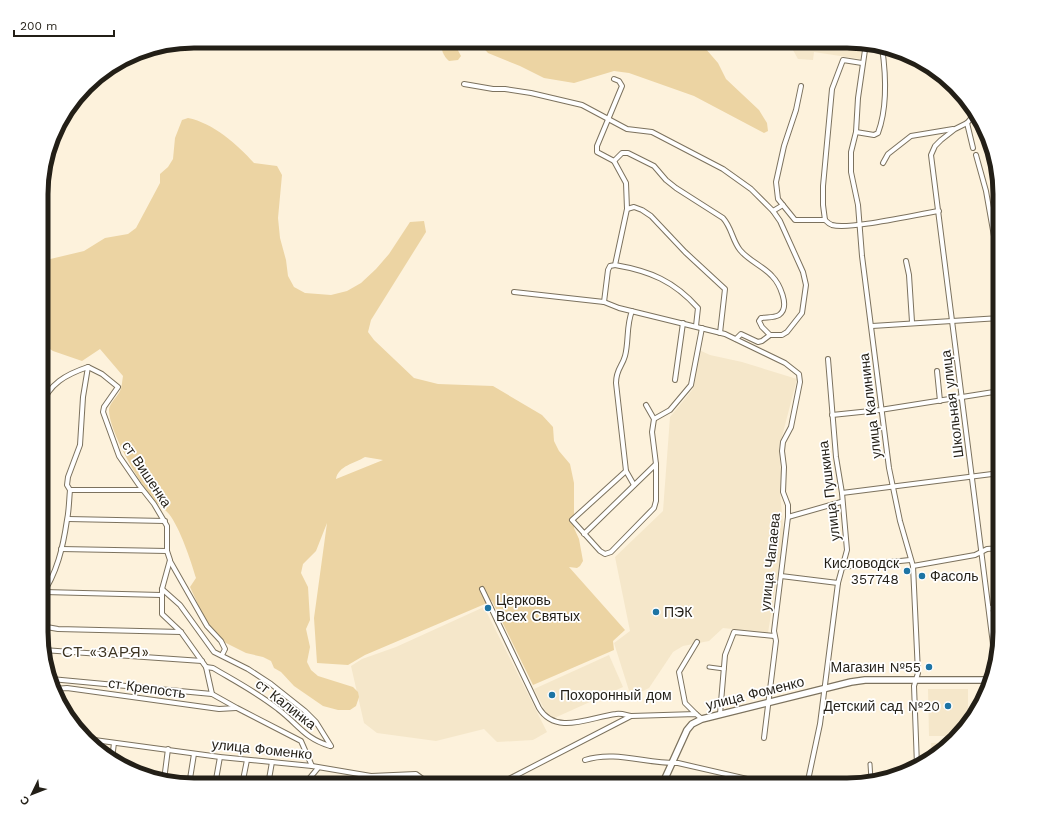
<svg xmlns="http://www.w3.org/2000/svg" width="1041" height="826" viewBox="0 0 1041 826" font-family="'Work Sans',sans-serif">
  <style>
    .built { fill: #f5e7ca }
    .green { fill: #ecd4a3; fill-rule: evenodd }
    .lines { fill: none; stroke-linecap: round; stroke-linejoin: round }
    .pedestrian-casing { stroke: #7c725e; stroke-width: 5 }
    .minor-casing { stroke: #7c725e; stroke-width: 6 }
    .secondary-casing { stroke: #7c725e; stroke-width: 8 }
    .pedestrian { stroke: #fff; stroke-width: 3 }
    .minor { stroke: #fff; stroke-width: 4 }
    .secondary { stroke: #fff; stroke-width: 5.5 }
    .poi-dot { fill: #1d74a4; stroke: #fff; stroke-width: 1.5 }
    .labels { text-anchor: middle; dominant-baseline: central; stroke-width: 3.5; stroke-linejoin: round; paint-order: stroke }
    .street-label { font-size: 14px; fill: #231f17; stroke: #fff }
    .poi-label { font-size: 14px; fill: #231f17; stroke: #fff; text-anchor: start }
    .neighbourhood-label { font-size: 15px; letter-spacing: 1px; fill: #3e3523; stroke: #fff }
    .rim { fill: none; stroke: #231f17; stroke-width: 5 }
  </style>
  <rect width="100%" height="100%" fill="#fdf2dc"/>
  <g class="built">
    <polygon points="788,41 857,41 863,43 860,59 814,52 813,60 798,59"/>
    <polygon points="699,350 710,355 742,362 797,379 779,448 781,473 780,492 784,535 768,633 723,628 709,641 683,646 673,652 649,688 631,697 614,643 630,631 615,557 663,511 670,417 693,389"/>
    <polygon points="484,607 547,732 533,740 497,742 484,729 436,741 377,733 364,723 351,666 362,659 396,647"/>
    <polygon points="609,655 623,687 550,720 534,689"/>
    <polygon points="928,689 968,689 968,723 958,736 929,736"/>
    <polygon points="950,742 932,755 931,743"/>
  </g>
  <g class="green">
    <path d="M441,41H453L461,56L458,60L449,61C443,56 441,49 441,41Z"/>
    <polygon points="477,41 699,41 718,63 726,79 759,110 767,123 768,131 764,133 694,96 629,73 614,71 574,83 544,78 520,66 488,53"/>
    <path d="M188,118C213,123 237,144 254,163L277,166L282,175L278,218L280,238L286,260L288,276L294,287L305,293L331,295L347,291L361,283L376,269L389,254L410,222L424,221L426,232L371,320L368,332L374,340L414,378L438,384L493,386L542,415L553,427L554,441L559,451L570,464L574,483V528L579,539L583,561L580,566L577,568L569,567L625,630L613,641L614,650L533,685L492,601L365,655L348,665L317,663L314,618L327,523L316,551L303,564L301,573L308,587L310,620L306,629L310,647L307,662L311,670L318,676L353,687L358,692L359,697L356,706L350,710H338L323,706L294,686L281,672L274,668L271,661L263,657L246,653L218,639L202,613L190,587L196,578C191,561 180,528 169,514C164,508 156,503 151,497C138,480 108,430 109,409C110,403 117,397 120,391C122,387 122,381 123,376L100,349L82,361L53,351L42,344V321L49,308L47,305L42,308V261L84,251L105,238L128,234L136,228L160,183V174L168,167L173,159L175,138L182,120ZM365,457L383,460L336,479C338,466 355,463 365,457Z"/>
  </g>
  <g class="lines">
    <defs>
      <g id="pedestrian">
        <polyline points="709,667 724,669"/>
        <polyline points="870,764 871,780"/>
        <polyline points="737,785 738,777"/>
      </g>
      <g id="minor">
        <polyline points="866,43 858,98 856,132 851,152 851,172 858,205 862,256 889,468 900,521 913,566 918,673 914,686 917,765"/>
        <path d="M614,79L619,81L622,86L597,146V152L614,161L622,153H628L654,166L666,180L676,188L723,218C732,228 732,240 740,250C749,261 763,266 772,276C779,283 791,307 779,315C774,318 767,317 761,318L759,321L762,327L770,335"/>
        <polyline points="464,84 493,89 505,89 531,93 582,105 627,129 652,132 723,169 751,189 773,211 780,221 803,272 806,285 802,313 787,332 782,335 770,335 762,341 758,342 741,334 736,339"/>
        <polyline points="801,86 796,110 784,146 776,182 778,199 795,220 825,220"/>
        <polyline points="975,114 967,123 955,129 941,140 935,146 931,155 995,660"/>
        <polyline points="967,123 973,148"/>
        <path d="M856,132L874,135L878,133C888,106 886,75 882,47"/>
        <polyline points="976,155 986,191 1000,270"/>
        <polyline points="883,163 888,154 911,136 953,129"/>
        <polyline points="627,209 634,207 642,210 651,216 685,252 725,289 720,333"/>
        <polyline points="773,211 783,205"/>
        <polyline points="825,220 823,205 823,186 832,89 843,60 862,63"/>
        <path d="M825,220C827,222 829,224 832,225C850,230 918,214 939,211"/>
        <polyline points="906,261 909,275 912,322"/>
        <path d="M615,265C650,271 674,281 698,308L696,326"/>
        <polyline points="514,292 604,302 619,308 725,334 785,363 799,374 800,382 791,427 783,442 782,451 784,467 783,492 788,505 788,517 774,631 776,641 764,738"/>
        <polyline points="604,302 608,270 610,266 615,265 627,209 626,183 614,161"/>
        <path d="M632,311C626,326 629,341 625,356C622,367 616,369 616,383L626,471L634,485"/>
        <polyline points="872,326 1000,318"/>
        <polyline points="937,371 940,401"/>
        <polyline points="675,380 683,323"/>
        <polyline points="646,405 654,419 652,432 656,464"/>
        <path d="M42,406C48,384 67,374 88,367L102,374L118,387L104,407L103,412L119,456L139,485L154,504L167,526V551L170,560L162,589V614L181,632L206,667L212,694L237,708L301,741L312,766"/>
        <polyline points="832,415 880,410 1000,391"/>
        <polyline points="654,419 670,410 691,385 702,328"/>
        <polyline points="70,490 142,490"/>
        <polyline points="842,493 1000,473"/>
        <polyline points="788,517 841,502"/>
        <polyline points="68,519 165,521"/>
        <polyline points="584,534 656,464 656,501 654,508 611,552 605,554 600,551 572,520 626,471"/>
        <polyline points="61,549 167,551"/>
        <polyline points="170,561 207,626 221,641 225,649 222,655"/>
        <polyline points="913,566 975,555 987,549 1000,548"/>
        <polyline points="841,567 910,560"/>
        <polyline points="781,576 838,583"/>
        <polyline points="162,589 180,605 214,652 248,669 271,684 305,711 316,722 331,746"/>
        <path d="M482,589L539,708C556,736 590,717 616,714C621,713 626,715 631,716"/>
        <polyline points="44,592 161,595"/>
        <path d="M41,596C57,574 63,547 67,520C69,511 69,500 70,490L67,485L68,477L80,445L83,397L88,367"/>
        <polyline points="990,608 1000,607"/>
        <polyline points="41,626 58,629 181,632"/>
        <polyline points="43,650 202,661"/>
        <path d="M206,667L213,668C235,681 258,693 278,709C299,725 304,738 330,746"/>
        <polyline points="51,679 212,694"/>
        <polyline points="54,689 67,688 219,709 236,708"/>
        <polyline points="696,714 685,703 679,672 697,642"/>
        <polyline points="720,714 725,655 734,632 774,636"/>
        <polyline points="87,739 220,757 312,766 371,776 416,774 431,785"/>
        <polyline points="112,759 114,743"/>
        <path d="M585,760C615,750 647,764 678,763L774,785"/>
        <polyline points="164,780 168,749"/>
        <polyline points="189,785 194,754"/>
        <polyline points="215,785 220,757"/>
        <polyline points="242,785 247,760"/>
        <polyline points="268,785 272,762"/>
        <polyline points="304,785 318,768"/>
        <polyline points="494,785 505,781 631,716 696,714 702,719"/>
        <polyline points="807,785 820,724 838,583 847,550 842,493 836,457 828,359"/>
      </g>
      <polyline id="secondary" points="662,785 687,730 692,724 702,719 851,682 865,680 991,680"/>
    </defs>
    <use href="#pedestrian" class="pedestrian-casing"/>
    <use href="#minor" class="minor-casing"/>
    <use href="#secondary" class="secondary-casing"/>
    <use href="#pedestrian" class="pedestrian"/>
    <use href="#minor" class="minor"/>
    <use href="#secondary" class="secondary"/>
  </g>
  <g class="poi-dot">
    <circle cx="907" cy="571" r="4"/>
    <circle cx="922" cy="576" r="4"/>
    <circle cx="488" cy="608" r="4"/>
    <circle cx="656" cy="612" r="4"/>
    <circle cx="929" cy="667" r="4"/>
    <circle cx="552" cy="695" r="4"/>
    <circle cx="948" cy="706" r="4"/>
  </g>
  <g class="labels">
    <g class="street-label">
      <text transform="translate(952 404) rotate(-97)">Школьная улица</text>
      <text transform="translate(870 406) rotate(-97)">улица Калинина</text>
      <text transform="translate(147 474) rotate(56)">ст Вишенка</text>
      <text transform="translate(829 491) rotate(-97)">улица Пушкина</text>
      <text transform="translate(770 562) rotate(-84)">улица Чапаева</text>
      <text transform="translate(147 688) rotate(8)">ст Крепость</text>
      <text transform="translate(755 693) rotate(-14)">улица Фоменко</text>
      <text transform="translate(286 704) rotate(38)">ст Калинка</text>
      <text transform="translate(262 749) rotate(6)">улица Фоменко</text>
    </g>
    <g class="poi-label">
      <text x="899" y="563" text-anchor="end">Кисловодск<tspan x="899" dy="16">357748</tspan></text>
      <text x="930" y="576">Фасоль</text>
      <text x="496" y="600">Церковь<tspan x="496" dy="16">Всех Святых</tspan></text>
      <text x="664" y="612">ПЭК</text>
      <text x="921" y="667" text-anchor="end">Магазин №55</text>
      <text x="560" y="695">Похоронный дом</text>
      <text x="940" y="706" text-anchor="end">Детский сад №20</text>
    </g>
    <g class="neighbourhood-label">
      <text x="106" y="652">СТ «ЗАРЯ»</text>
    </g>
  </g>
  <path d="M0 0H1041V826H0ZM194 48H847A146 146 0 0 1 993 194V632A146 146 0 0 1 847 778H194A146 146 0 0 1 48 632V194A146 146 0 0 1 194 48Z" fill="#fff" fill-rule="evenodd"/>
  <path class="rim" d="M194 48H847A146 146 0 0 1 993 194V632A146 146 0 0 1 847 778H194A146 146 0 0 1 48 632V194A146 146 0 0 1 194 48Z"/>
  <g transform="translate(32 794) rotate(227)" stroke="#ffffff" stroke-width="3" paint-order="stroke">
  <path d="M0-3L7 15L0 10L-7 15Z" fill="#231f17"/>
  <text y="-6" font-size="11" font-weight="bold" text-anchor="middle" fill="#231f17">С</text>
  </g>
  <path d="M14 30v6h100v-6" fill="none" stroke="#231f17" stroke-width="2"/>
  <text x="20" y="30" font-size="12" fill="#231f17" stroke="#ffffff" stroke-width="3" paint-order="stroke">200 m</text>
</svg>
